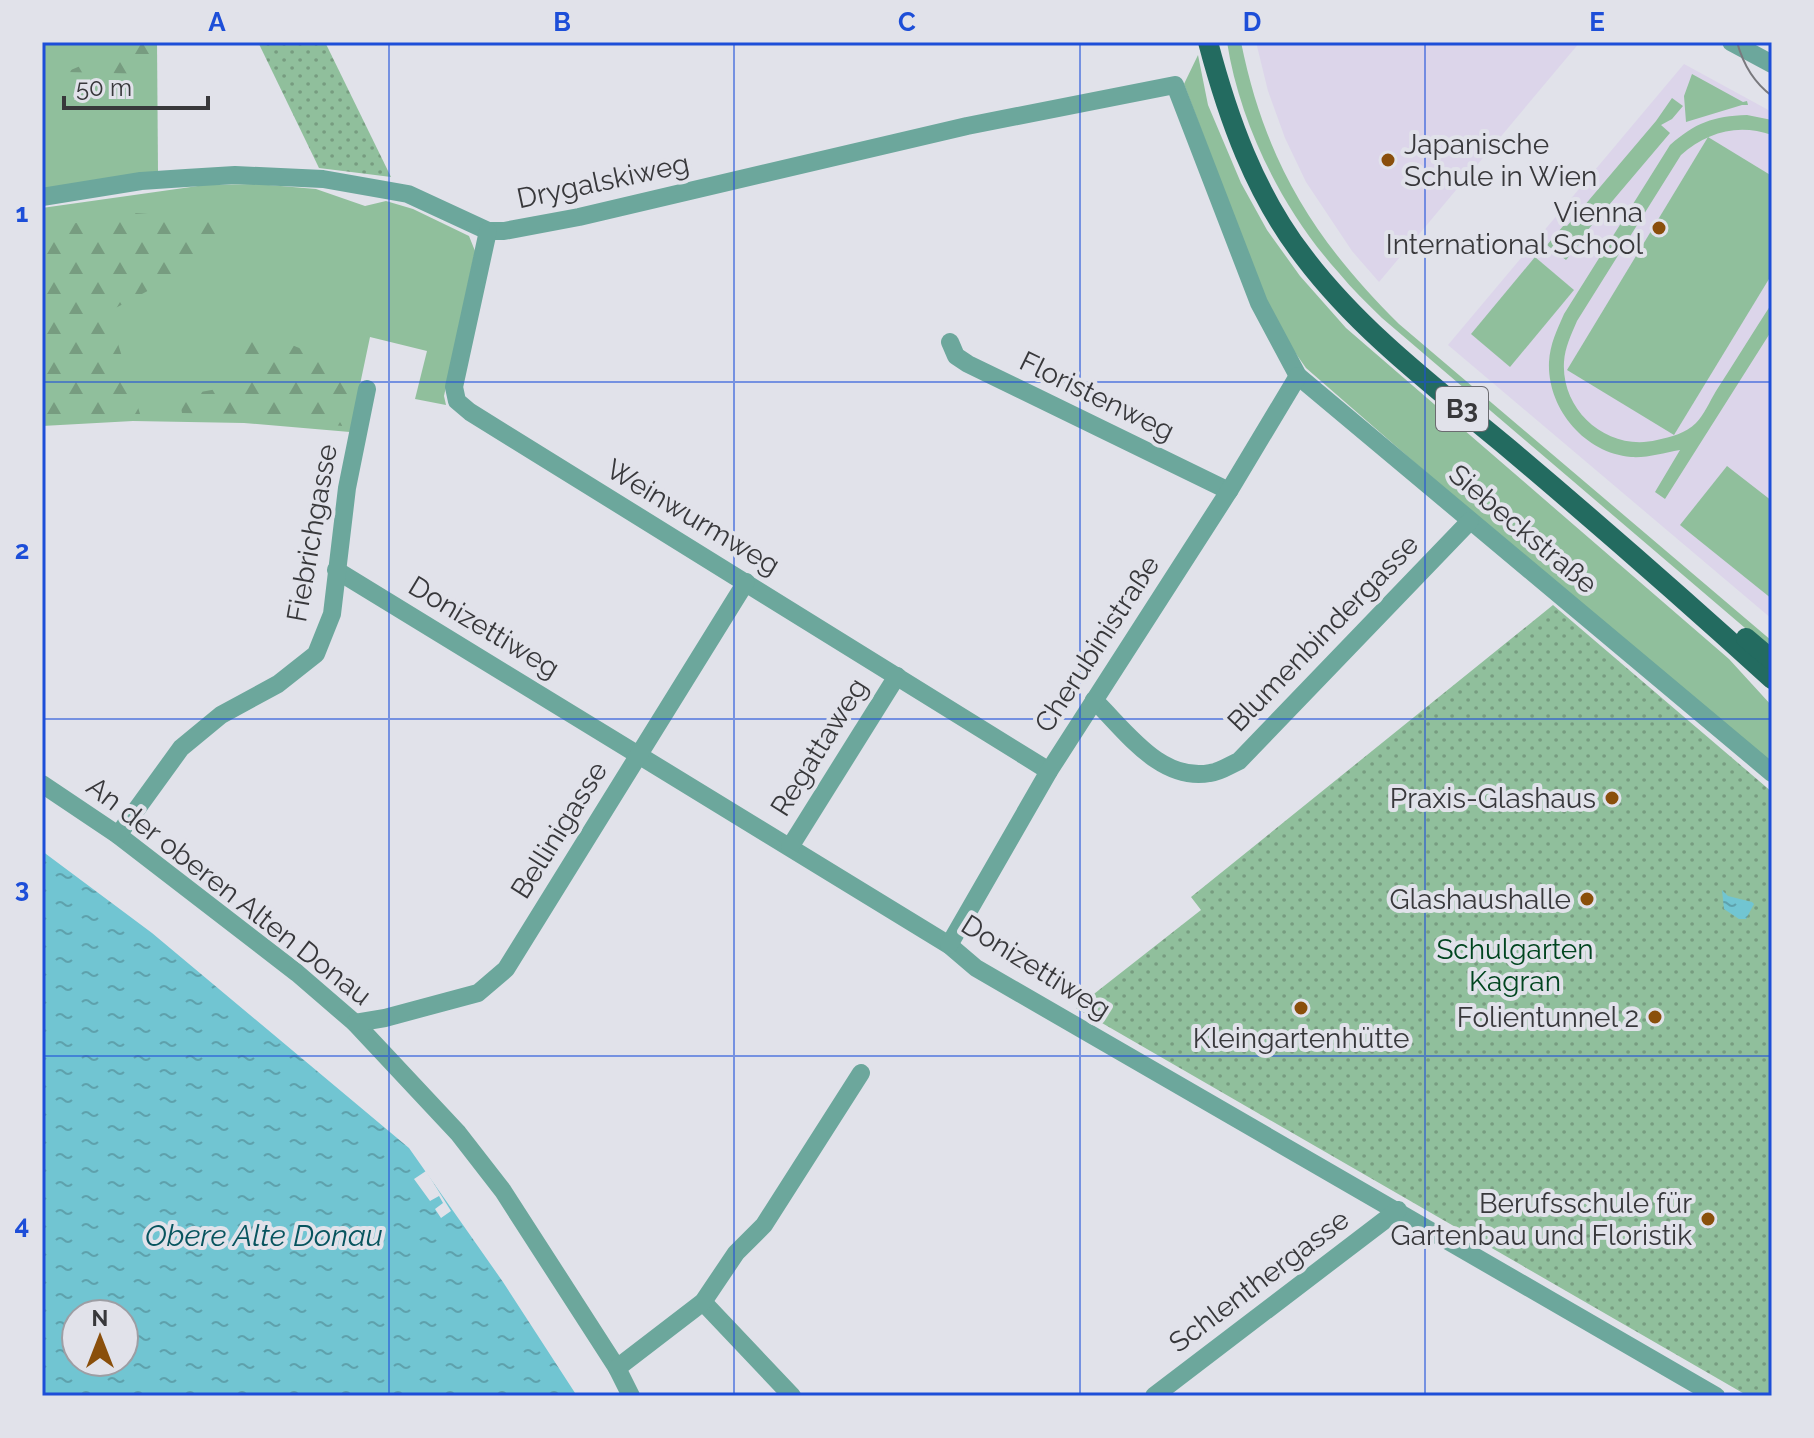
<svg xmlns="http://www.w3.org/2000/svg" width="1814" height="1438" viewBox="0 0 1814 1438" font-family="Raleway,sans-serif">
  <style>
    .education { fill: #dcd5ea }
    .green { fill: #90bf9c }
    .forest { fill: url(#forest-firs) }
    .garden { fill: url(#garden-dots) }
    .water { fill: url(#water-ripples); fill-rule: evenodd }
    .pier { fill: #e1e2ea }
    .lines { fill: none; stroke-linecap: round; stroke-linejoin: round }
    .minor { stroke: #6ca79c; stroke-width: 18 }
    .primary { stroke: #236b60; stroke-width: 20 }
    .tram { stroke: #79797e; stroke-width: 2 }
    .grid { fill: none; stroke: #1d4ed8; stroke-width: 2; stroke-opacity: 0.55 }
    .poi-dot { fill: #8a4f0b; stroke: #e1e2ea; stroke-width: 3 }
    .labels { text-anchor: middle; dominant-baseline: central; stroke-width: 8; stroke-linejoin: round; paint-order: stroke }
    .shield { fill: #e1e2ea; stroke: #6b6b70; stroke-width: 2 }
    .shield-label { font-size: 26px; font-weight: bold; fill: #38383b }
    .poi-label { font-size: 28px; fill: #38383b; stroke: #e1e2ea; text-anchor: end }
    .street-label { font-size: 28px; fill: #38383b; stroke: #e1e2ea }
    .park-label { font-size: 28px; fill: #00451f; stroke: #e1e2ea }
    .water-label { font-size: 30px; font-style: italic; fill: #07545e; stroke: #e1e2ea }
    .neatline { fill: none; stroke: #1d4ed8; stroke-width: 3 }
    .grid-label { font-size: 26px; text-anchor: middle; font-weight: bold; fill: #1d4ed8 }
  </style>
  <defs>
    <pattern id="forest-firs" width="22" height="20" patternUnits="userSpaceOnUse" patternTransform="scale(2)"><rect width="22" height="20" fill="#90bf9c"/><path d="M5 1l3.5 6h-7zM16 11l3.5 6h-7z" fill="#779c80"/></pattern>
    <pattern id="garden-dots" width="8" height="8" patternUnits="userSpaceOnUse" patternTransform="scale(2)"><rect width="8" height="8" fill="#90bf9c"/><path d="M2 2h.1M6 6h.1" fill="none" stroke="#779c80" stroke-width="1.8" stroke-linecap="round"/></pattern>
    <pattern id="water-ripples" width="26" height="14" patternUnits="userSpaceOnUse" patternTransform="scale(2)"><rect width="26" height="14" fill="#71c5d2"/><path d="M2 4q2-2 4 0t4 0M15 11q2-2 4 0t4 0" fill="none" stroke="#5ea1ac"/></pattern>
  </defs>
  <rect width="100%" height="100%" fill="#e1e2ea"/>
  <g class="education">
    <polygon points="1256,42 1580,42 1379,282 1352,251 1306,182 1285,138 1268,91"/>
    <polygon points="1684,64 1772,112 1772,619 1448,345"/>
  </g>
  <g class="green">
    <polygon points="42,42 157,42 158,173 42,189"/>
    <path d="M1227,42H1241C1265,161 1314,240 1399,324L1772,641V651L1382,318C1367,303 1352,289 1339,273C1283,211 1240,125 1227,42Z"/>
    <polygon points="1198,55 1208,105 1241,183 1267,230 1300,276 1346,328 1729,659 1772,706 1772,763 1475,515 1306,368 1287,341 1266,302 1184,84"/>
    <polygon points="1692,74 1743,102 1747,101 1748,105 1742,105 1686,122 1684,96"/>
    <polygon points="1672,98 1683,106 1672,119 1661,125 1670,133 1581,238 1583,240 1566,260 1547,245 1564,225 1567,226 1656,121"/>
    <path d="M1747,115L1772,120V135C1738,123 1707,132 1681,155L1577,321C1571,335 1565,347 1564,362C1561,412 1609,452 1657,440C1671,437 1686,433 1696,423C1704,415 1710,401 1716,391C1735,362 1753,332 1772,303V330L1665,499L1655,492L1680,450C1663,453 1648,458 1631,457C1584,453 1547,408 1549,362C1550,344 1557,330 1564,314L1670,145C1695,123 1713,116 1747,115Z"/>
    <polygon points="1708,137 1772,176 1772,274 1674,435 1567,370"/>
    <polygon points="257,184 316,189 365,206 386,201 413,209 469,236 475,251 444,396 446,405 415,399 427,351 370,337 350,432 244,423 133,421 42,426 42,208 205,185"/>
    <polygon points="1535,257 1574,290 1510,367 1471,334"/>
    <polygon points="1727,466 1772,501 1772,599 1680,525"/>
  </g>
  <g class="forest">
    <polygon points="117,42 157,42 156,74 66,72 109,54"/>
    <polygon points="133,213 223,219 204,261 108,312 141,417 42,421 42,229"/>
    <polygon points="254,329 342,366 348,387 342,426 247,414 182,413 179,396 244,384 244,337"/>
  </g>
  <g class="garden">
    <polygon points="258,42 325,42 391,177 319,168"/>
    <polygon points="1553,605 1772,792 1772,1396 1748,1396 1076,1008 1201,910 1191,897"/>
  </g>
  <g class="water">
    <path d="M42,851L152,933L409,1148L503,1282L577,1396H42ZM76,1314H124V1362H76Z"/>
    <polygon points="1722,890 1728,896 1752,902 1754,904 1746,919 1739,919 1724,909"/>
  </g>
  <polygon class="pier" points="426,1171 451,1211 441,1218 435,1209 443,1203 439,1196 430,1201 414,1179"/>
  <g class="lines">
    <g class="minor">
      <polyline points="1731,42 1772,64"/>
      <polyline points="42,197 141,181 186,178 235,175 323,179 408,194 488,231 504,231 579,217 967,126 1175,85 1259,303 1298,376 1772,773"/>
      <polyline points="488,231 454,387 457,401 470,412 1049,771"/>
      <polyline points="950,342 956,356 968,364 1229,491"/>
      <polyline points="336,570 949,945 976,968 1716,1396"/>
      <path d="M1094,700C1126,731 1160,782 1210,773C1220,772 1230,765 1239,761L1470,521"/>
      <polyline points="42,784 118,835 297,973 355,1023 458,1133 503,1191 617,1368 631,1396"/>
      <polyline points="118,835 181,748 221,715 278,684 316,654 332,614 347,488 367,389"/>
      <polyline points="790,847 897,676"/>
      <polyline points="949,945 1049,771 1229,491 1298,376"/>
      <polyline points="355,1023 385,1018 478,993 506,969 746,582"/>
      <polyline points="703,1302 792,1396"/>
      <polyline points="617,1368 703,1302 736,1253 764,1225 861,1073"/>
      <polyline points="1154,1396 1398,1210"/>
    </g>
    <g class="primary">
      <path d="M1208,42C1228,118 1255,194 1304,257C1360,331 1436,388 1507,447C1597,523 1685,600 1772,679"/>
      <polyline points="1746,638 1772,660"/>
    </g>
    <path class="tram" d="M1737,42C1743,64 1753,82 1772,96"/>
  </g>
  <path class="grid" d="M389,42V1396M734,42V1396M1080,42V1396M1425,42V1396M42,382H1772M42,719H1772M42,1056H1772"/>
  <g class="poi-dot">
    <circle cx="1388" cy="160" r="8"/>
    <circle cx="1659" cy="228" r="8"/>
    <circle cx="1612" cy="798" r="8"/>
    <circle cx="1587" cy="899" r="8"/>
    <circle cx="1301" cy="1008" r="8"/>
    <circle cx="1655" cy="1017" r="8"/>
    <circle cx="1708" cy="1219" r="8"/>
  </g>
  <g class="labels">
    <rect class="shield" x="1436" y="387" width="52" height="44" rx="6"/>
    <g class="shield-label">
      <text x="1462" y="409">B3</text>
    </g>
    <g class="poi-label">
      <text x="1404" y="144" text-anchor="start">Japanische<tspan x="1404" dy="32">Schule in Wien</tspan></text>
      <text x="1643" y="212">Vienna<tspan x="1643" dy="32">International School</tspan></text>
      <text x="1596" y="798">Praxis-Glashaus</text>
      <text x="1571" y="899">Glashaushalle</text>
      <text x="1639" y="1017">Folientunnel 2</text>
      <text x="1301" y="1038" text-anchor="middle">Kleingartenhütte</text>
      <text x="1692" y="1203">Berufsschule für<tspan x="1692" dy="32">Gartenbau und Floristik</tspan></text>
    </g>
    <g class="street-label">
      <text transform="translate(603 181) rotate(-12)">Drygalskiweg</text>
      <text transform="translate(1097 396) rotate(26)">Floristenweg</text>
      <text transform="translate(693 517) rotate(31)">Weinwurmweg</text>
      <text transform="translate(1523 529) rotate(40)">Siebeckstraße</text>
      <text transform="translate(312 533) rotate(-80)">Fiebrichgasse</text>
      <text transform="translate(484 627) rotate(31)">Donizettiweg</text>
      <text transform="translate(1323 633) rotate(-46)">Blumenbindergasse</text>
      <text transform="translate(1097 644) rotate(-57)">Cherubinistraße</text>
      <text transform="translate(819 747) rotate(-58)">Regattaweg</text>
      <text transform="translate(559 830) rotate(-58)">Bellinigasse</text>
      <text transform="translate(229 891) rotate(38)">An der oberen Alten Donau</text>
      <text transform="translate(1036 967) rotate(32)">Donizettiweg</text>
      <text transform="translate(1259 1281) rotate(-37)">Schlenthergasse</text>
    </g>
    <g class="park-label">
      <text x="1515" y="949">Schulgarten<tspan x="1515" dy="32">Kagran</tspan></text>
    </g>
    <g class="water-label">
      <text x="264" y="1235">Obere Alte Donau</text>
    </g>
  </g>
  <rect width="1814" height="1438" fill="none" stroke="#e1e2ea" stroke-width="88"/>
  <g transform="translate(100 1338)"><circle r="38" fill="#e1e2ea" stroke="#9d9ea4" stroke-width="2"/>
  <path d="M0-6L14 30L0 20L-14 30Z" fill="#8a4f0b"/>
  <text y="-12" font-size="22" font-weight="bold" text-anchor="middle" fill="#38383b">N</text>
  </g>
  <path d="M64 96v12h144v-12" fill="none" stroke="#38383b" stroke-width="4"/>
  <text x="76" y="96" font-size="24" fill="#38383b" stroke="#e1e2ea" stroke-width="6" paint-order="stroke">50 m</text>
  <rect x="44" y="44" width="1726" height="1350" class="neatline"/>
  <g class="grid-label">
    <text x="217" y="31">A</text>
    <text x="562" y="31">B</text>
    <text x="907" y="31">C</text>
    <text x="1252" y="31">D</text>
    <text x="1597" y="31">E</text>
    <text x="22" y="222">1</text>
    <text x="22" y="559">2</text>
    <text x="22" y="897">3</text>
    <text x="22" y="1234">4</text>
  </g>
</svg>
